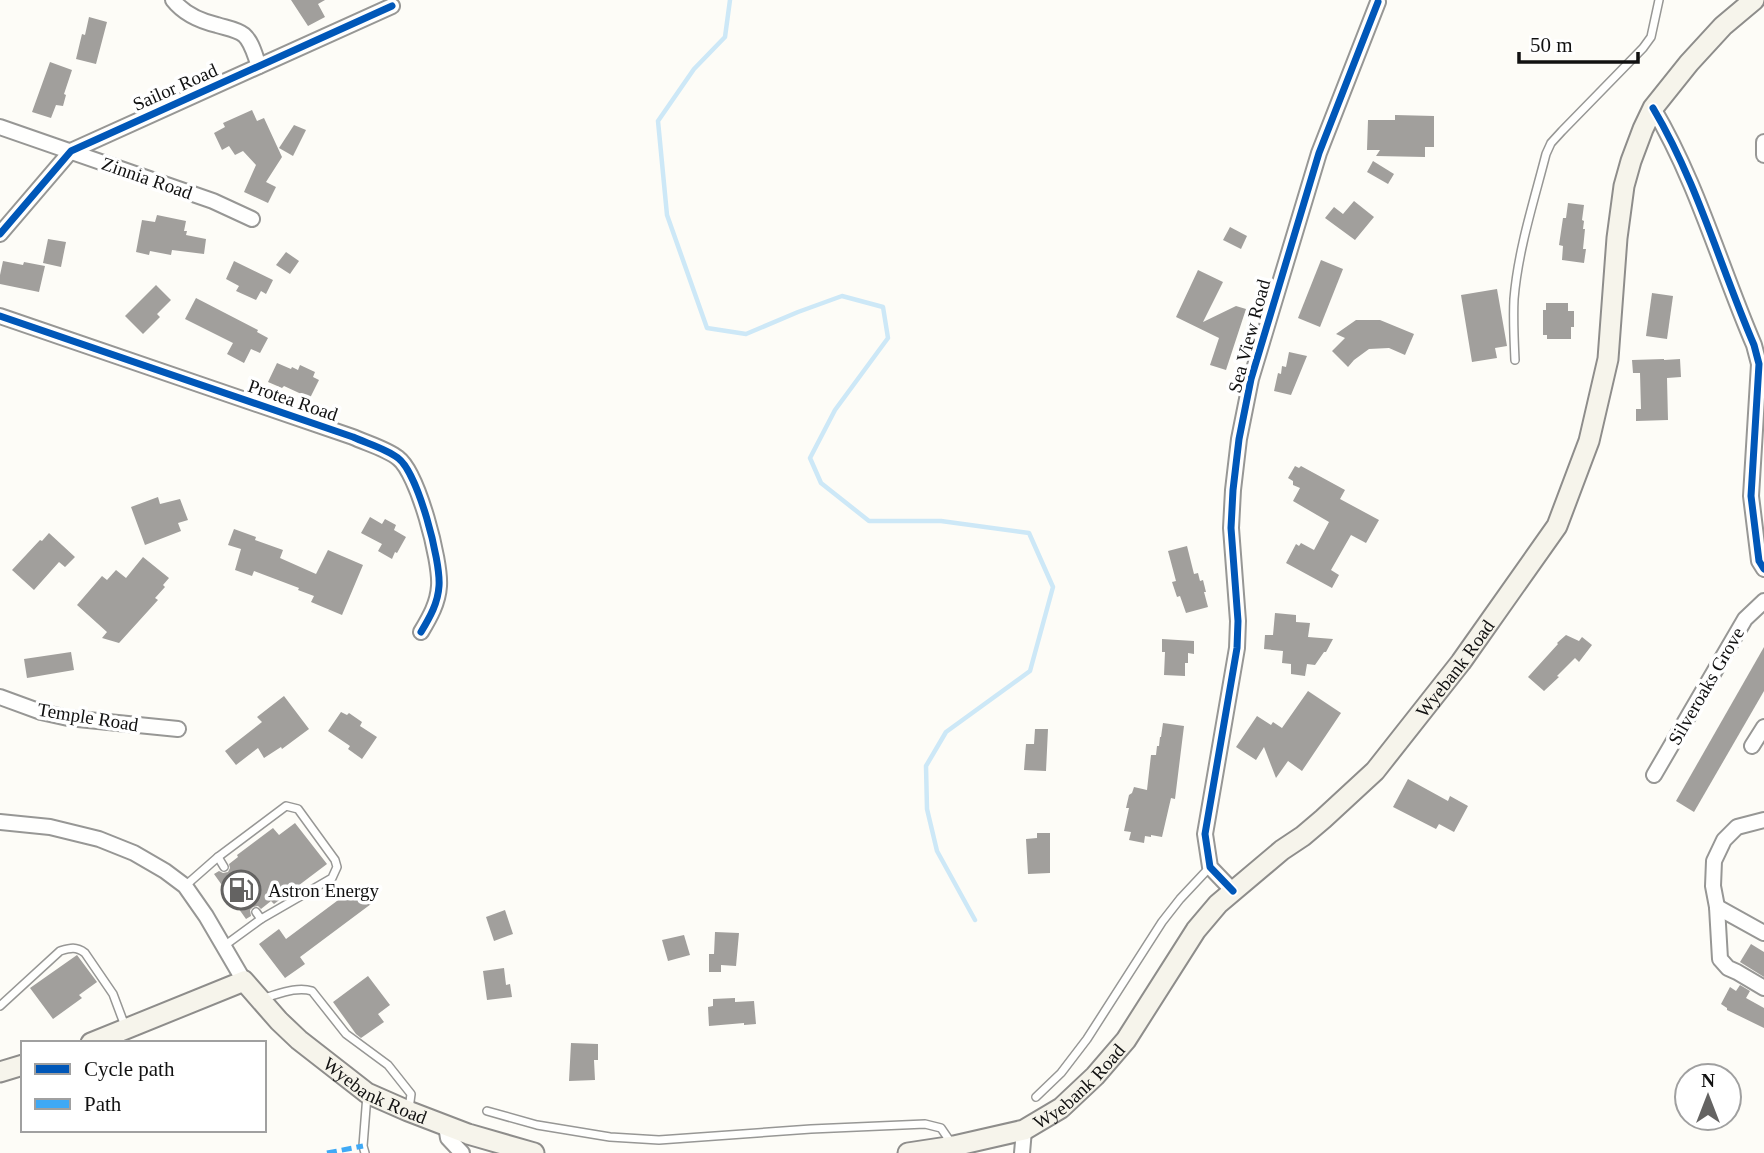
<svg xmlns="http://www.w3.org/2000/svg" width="1764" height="1153" viewBox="0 0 1764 1153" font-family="Georgia,serif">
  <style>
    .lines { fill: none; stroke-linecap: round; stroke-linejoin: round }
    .stream { stroke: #cde8f7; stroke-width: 4.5 }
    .building { fill: #a19f9c }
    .service-casing { stroke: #979795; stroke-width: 10 }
    .minor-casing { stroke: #979795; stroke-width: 18 }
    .secondary-casing { stroke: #8e8d8b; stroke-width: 23 }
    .service { stroke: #fffffe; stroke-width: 7 }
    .minor { stroke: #fffffe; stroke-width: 14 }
    .secondary { stroke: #f6f4eb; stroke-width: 19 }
    .quiet { stroke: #3fa9f5; stroke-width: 5; stroke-dasharray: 10 5; stroke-linecap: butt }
    .cycleway-casing { stroke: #fff; stroke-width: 11 }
    .cycleway { stroke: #0057b8; stroke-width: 7 }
    .labels { text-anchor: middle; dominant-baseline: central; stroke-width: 7; stroke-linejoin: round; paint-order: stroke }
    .street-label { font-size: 19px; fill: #111; stroke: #fff }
    .poi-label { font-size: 19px; fill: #111; stroke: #fff; text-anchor: start }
  </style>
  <rect width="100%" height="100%" fill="#fdfcf7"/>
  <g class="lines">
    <polyline class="stream" points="730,0 725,37 694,69 658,121 667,215 707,328 746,334 798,312 842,296 883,307 888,338 835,410 810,458 821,483 869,521 941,521 1029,533 1053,587 1030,671 946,732 926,766 927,809 937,851 975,920"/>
  </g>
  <g class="building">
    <polygon points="291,0 325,0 318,4 325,17 308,26"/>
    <polygon points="89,17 107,22 96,64 76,59 82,34 85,35"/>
    <polygon points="50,62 72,70 64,94 66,95 63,106 56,105 51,118 32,112"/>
    <polygon points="252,110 257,121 264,118 282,157 266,182 276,187 268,203 244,192 256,165 243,151 235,155 229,146 222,150 214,133 225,127 223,123"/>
    <polygon points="1395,115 1434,116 1434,147 1425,147 1425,157 1376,156 1380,150 1367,150 1368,120 1395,120"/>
    <polygon points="294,125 306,130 293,156 279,148"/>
    <polygon points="1373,161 1394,174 1388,184 1367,172"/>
    <polygon points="1354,201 1374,217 1355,240 1325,218 1334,207 1343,214"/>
    <polygon points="1568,203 1584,205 1582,220 1584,221 1583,229 1585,229 1583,249 1586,249 1584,263 1562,260 1563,246 1559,245 1563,218 1566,218"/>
    <polygon points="157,215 186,221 184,231 187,231 186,235 206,239 204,254 172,250 171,255 150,251 149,255 136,252 142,220 155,222"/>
    <polygon points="1230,227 1247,236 1241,249 1223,240"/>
    <polygon points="48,239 66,242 61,267 43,263"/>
    <polygon points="286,252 299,261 290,274 276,265"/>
    <polygon points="1321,260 1343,269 1320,327 1298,318"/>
    <polygon points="3,261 23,265 24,262 45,266 39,292 0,284 0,275"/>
    <polygon points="234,261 273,280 266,294 261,291 256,300 236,291 239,286 226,279"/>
    <polygon points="1198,270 1223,282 1203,322 1236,306 1246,309 1226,370 1210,365 1219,338 1176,317"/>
    <polygon points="156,285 171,300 157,314 160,317 143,334 125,316"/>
    <polygon points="1497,289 1507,346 1495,348 1497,358 1472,362 1461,295"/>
    <polygon points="1652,293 1673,296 1667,339 1646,336"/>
    <polygon points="196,298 258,330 257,332 268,338 260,353 251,349 244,363 227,354 233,343 185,319"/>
    <polygon points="1546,303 1568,303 1568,311 1574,311 1574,327 1571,327 1571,339 1547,339 1547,335 1543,335 1543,310 1546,310"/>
    <polygon points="1356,320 1380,320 1414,334 1405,355 1389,348 1369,349 1354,360 1348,367 1332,351 1345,338 1336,334"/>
    <polygon points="1289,352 1307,356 1291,395 1274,391 1278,373 1281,374 1282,366 1286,367"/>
    <polygon points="1664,359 1664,360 1680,359 1681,377 1667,378 1668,420 1636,421 1636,409 1641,409 1640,373 1633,373 1632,360"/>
    <polygon points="277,363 291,369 292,367 298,370 300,365 315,372 313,377 319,380 310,398 284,386 282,388 268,382"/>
    <polygon points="1295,466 1299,468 1301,466 1345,490 1340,499 1379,520 1366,543 1351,535 1331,570 1339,575 1332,588 1286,563 1296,544 1299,546 1301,543 1314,550 1329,522 1293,501 1300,488 1293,485 1293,481 1288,478"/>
    <polygon points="158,497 160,504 180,499 188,520 178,523 181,531 145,545 131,507"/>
    <polygon points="370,517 382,524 385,519 396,525 394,530 406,537 397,553 395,552 392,559 378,551 382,544 361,533"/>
    <polygon points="234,529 256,537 255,540 283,550 280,558 316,574 328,550 363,565 342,615 311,602 314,596 298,590 299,588 254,571 252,576 235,570 241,549 228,545"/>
    <polygon points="49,533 75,557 65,567 59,562 34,590 12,570 40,540 42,541"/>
    <polygon points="1187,546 1194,574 1198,573 1200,581 1203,580 1206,592 1204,592 1208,607 1186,613 1180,596 1177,597 1172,582 1176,581 1168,551"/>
    <polygon points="143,557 169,578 163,585 165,587 155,598 158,600 119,643 102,638 107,632 77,605 102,576 107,580 116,570 126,578"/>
    <polygon points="1275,613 1296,615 1296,622 1310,623 1308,637 1333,639 1326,652 1324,652 1315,665 1307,664 1305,676 1291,674 1291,664 1282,663 1283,651 1264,649 1265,635 1273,635"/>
    <polygon points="1566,635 1579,641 1582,637 1592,645 1579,662 1575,658 1557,676 1559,677 1544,691 1528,677 1558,644 1557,643"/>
    <polygon points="1162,639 1194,641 1194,654 1188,653 1188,663 1185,663 1185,676 1164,675 1165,652 1162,652"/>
    <polygon points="1764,647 1764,691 1694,812 1676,801"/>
    <polygon points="71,652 74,670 27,678 24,659"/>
    <polygon points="1308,691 1341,713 1302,771 1288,761 1276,778 1264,747 1256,760 1236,747 1257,716 1271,725 1273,722 1282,728"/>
    <polygon points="284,696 309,729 282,749 281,747 264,758 258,748 236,765 225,751 262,722 257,717"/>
    <polygon points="341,712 347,715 349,713 362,722 360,726 377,737 362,759 348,749 350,746 328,731"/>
    <polygon points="1163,723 1184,726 1175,799 1171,798 1162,837 1151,835 1151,837 1145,836 1144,843 1129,840 1131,832 1124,831 1129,808 1126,808 1129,795 1132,793 1134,787 1147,790 1151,755 1156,755 1157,746 1159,746 1160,737 1161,737"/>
    <polygon points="1035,729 1048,729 1046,771 1024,770 1026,744 1034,744"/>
    <polygon points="1408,779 1448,801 1450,796 1468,806 1454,832 1439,824 1436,829 1393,807"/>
    <polygon points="295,823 327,864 274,904 271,901 261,909 258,906 253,907 250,910 251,916 246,919 214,874 219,871 223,873 228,872 230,868 229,864 238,857 237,855 273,828 279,835"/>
    <polygon points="1037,833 1050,833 1050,873 1028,874 1026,839 1037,838"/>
    <polygon points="357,886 371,904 300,957 305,964 285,978 259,944 279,929 286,939"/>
    <polygon points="505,910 513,934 494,941 486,917"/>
    <polygon points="715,932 739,933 736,966 721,965 721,972 709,972 709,954 714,954"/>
    <polygon points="684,935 690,955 668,961 662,940"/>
    <polygon points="1751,944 1764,952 1764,977 1740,962"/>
    <polygon points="77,955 97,982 79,995 82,998 53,1019 30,988"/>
    <polygon points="504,968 506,985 510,984 512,997 487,1000 483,971"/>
    <polygon points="368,976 390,1005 378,1014 384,1022 361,1038 356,1034 333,1002"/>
    <polygon points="1740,985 1750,991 1746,998 1764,1008 1764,1028 1727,1010 1727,1008 1721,1004 1730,987 1736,991"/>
    <polygon points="735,998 735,1002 754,1001 756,1024 744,1025 744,1023 709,1026 708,1007 713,1006 713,999"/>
    <polygon points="571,1043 598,1044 598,1060 594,1060 595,1080 569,1081"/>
  </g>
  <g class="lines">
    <defs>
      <g id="service">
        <path d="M1515,360C1514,340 1513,319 1514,299C1518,250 1534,201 1546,154L1551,143L1562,131L1643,48L1651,37L1659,0"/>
        <polyline points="218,857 286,806 298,809 335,860 337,867 332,878 261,919"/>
        <polyline points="185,886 218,857 224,867"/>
        <polyline points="224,946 261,919 256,912"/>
        <path d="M264,998C279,994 297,986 312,991L346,1034L388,1065L411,1094L409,1109"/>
        <path d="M0,1006L60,951C70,948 76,946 85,953L113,994L125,1026"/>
        <polyline points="1036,1097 1061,1073 1087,1039 1162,922 1180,899 1210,867"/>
        <polyline points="487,1111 537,1125 610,1137 659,1140 811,1129 925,1124 941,1128 952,1144"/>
        <polyline points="365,1153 363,1146 367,1095"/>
      </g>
      <g id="minor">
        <path d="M173,0C184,14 200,21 217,25C226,28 236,29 244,35C252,42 255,56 259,66"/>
        <path d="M1653,108C1697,182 1720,266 1754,345L1759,364L1751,496L1759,561L1764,569"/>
        <polyline points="0,127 213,201 252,219"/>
        <polyline points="1764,142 1764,155"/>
        <polyline points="0,234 71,151 392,6"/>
        <path d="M0,316L353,437C366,443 387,449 398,458C418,473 441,561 439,586C438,603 430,617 421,632"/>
        <polyline points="0,697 41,712 68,718 178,729"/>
        <polyline points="1752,746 1764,727"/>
        <polyline points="1654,775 1745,619 1764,601"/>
        <polyline points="1764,820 1737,827 1724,840 1714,861 1713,886 1717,907 1720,959 1728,968 1737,972 1764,988"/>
        <polyline points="0,822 50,827 99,839 134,853 165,871 185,886 206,916 244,981"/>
        <polyline points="1233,891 1210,867 1205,834 1237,648 1238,621 1231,528 1233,490 1239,439 1251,379 1319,153 1378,2"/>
        <polyline points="1717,907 1764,933"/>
        <polyline points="446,1126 448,1138 462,1153"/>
        <polyline points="1022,1153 1024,1130"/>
      </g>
      <g id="secondary">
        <path id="s1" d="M91,1043L244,981L279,1021L299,1040L367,1093L408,1111L468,1134L534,1153"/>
        <polyline points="0,1072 23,1065"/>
        <path id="s2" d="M908,1153L954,1146L1024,1130L1061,1108L1095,1076L1126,1040L1196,930L1218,904L1282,850L1303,836L1323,819L1375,771L1461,662L1557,526L1589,441L1608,359L1617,238L1624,186L1631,161L1643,129L1653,108L1689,63L1723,26L1754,0"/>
      </g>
    </defs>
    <use href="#service" class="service-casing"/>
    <use href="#minor" class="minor-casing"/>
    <use href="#secondary" class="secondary-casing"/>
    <use href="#service" class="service"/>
    <use href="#minor" class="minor"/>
    <use href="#secondary" class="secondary"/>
    <polyline class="quiet" points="327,1153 363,1146"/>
    <defs>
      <g id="cycleway">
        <path d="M1653,108C1697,182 1720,266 1754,345L1759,364L1751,496L1759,561L1764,569"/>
        <polyline points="0,234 71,151 392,6"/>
        <path d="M0,316L353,437C366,443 387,449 398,458C418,473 441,561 439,586C438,603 430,617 421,632"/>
        <polyline points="1233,891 1210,867 1205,834 1237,648 1238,621 1231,528 1233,490 1239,439 1251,379 1319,153 1378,2"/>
      </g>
    </defs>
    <use href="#cycleway" class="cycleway-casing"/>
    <use href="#cycleway" class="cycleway"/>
  </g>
  <defs>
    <symbol id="fuel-ring" viewBox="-11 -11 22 22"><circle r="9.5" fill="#fff" stroke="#646362" stroke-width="1.5"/><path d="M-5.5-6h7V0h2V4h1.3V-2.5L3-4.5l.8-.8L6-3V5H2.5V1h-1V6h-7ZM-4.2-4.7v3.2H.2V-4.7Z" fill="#646362"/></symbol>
  </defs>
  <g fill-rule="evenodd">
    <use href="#fuel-ring" x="219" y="868" width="44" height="44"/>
  </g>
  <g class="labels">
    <g class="street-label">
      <text transform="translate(175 87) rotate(-24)">Sailor Road</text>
      <text transform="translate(147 178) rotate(19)">Zinnia Road</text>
      <text transform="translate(1249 336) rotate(-75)">Sea View Road</text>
      <text transform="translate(293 400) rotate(19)">Protea Road</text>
      <text stroke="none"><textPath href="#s2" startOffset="756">Wyebank Road</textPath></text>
      <text transform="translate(1706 686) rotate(-60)">Silveroaks Grove</text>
      <text transform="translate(88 717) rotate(9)">Temple Road</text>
      <text stroke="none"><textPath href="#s2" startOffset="189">Wyebank Road</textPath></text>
      <text stroke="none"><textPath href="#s1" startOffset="338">Wyebank Road</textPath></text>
    </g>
    <g class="poi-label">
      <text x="268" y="890">Astron Energy</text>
    </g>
  </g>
  <rect x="21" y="1041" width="245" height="91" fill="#ffffff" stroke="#a0a0a0" stroke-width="2"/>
  <rect x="35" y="1064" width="35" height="10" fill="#0057b8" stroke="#a0a0a0" stroke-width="2"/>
  <text x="84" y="1076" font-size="21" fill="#111111">Cycle path</text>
  <rect x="35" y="1099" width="35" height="10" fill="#3fa9f5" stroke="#a0a0a0" stroke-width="2"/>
  <text x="84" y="1111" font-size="21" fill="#111111">Path</text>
  <g transform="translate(1708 1097)"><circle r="33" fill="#ffffff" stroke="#a0a0a0" stroke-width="2"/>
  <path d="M0-5L12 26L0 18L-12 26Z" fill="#646362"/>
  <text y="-10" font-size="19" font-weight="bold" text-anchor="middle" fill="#111111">N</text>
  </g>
  <path d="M1519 52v10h119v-10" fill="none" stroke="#111111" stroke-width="3.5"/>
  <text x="1530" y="52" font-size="21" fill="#111111" stroke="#ffffff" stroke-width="5" paint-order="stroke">50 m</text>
</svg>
